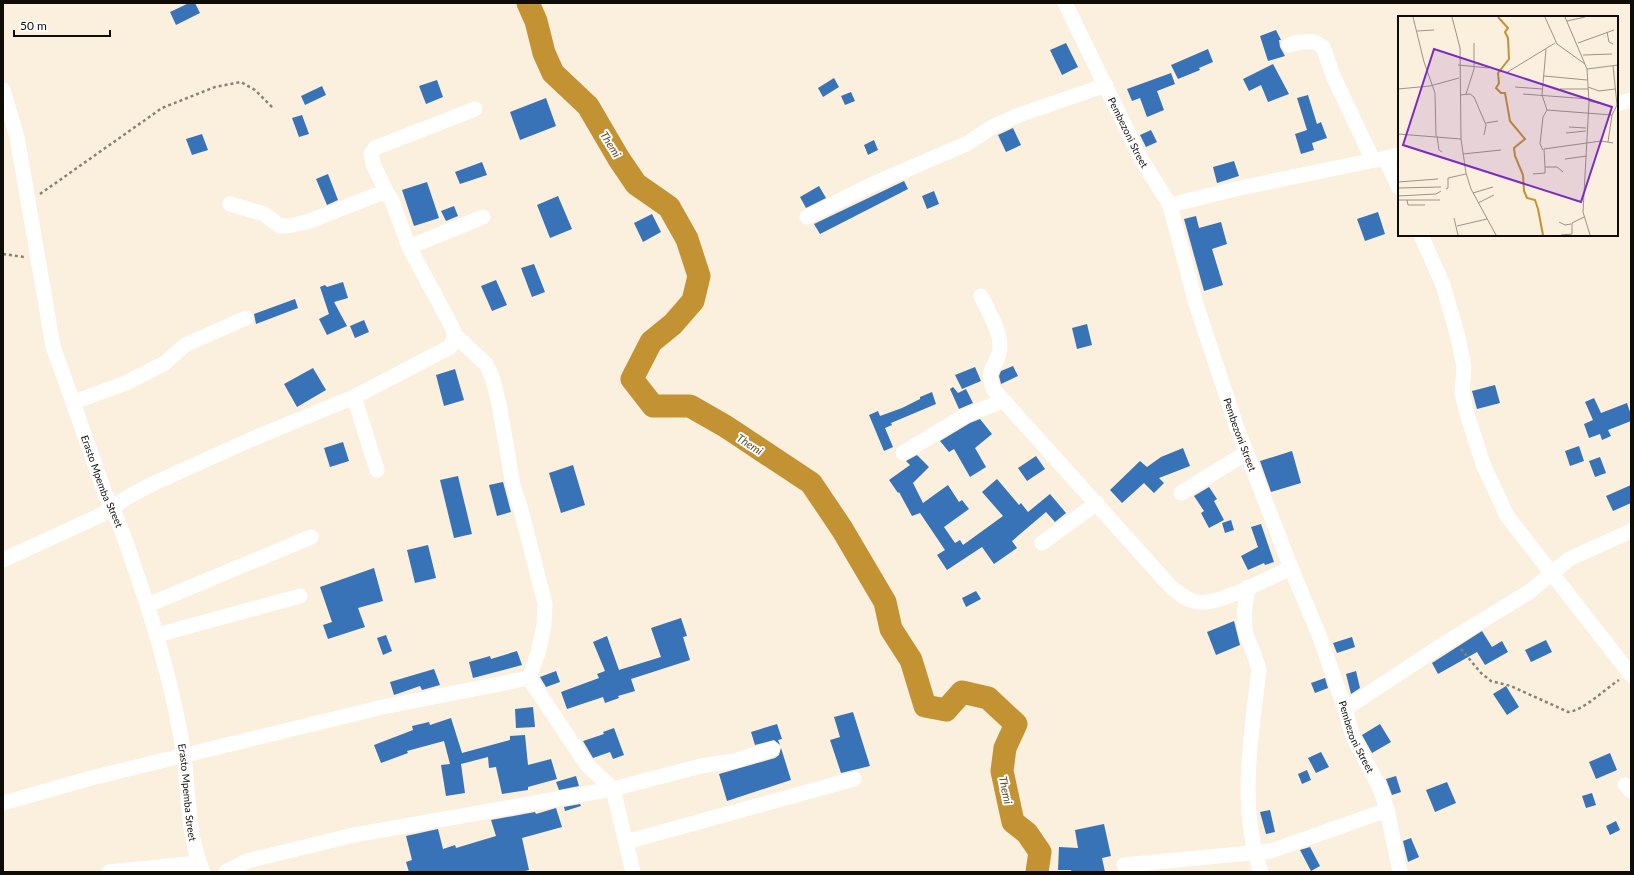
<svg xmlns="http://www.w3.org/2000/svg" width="1634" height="875" viewBox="0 0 1634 875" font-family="Lato,sans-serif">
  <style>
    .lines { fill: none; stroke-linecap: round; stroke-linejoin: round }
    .river { stroke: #c39232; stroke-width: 23 }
    .building { fill: #3872b7 }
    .path { stroke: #8a8276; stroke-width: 2.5; stroke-dasharray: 3 3; stroke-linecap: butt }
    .minor { stroke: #fff; stroke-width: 15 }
    .labels { text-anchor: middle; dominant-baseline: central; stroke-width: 4; stroke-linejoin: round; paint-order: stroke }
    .street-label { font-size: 10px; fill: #0f0b06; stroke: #fff }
    .water-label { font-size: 11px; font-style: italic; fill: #614b25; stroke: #fff }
    .inset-river { fill: none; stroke: #c39232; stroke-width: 2 }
    .inset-road { fill: none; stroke: #9d9487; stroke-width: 1 }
    .view { fill: #7b2cbf; fill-opacity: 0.15; stroke: #7b2cbf; stroke-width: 2 }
    .inset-edge { fill: none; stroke: #0f0b06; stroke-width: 2 }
  </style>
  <rect width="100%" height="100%" fill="#fbefdd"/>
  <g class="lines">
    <polyline class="river" points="528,3 536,21 544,53 553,73 588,106 619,159 636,184 669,207 687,239 699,276 693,301 673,324 651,342 632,379 653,406 690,406 725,426 811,483 842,529 885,602 891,629 911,660 925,706 946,710 962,692 988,698 1016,724 1005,748 1002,771 1013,822 1027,833 1040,852 1037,872"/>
  </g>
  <g class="building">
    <polygon points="189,3 195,3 200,13 176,25 170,12"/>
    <polygon points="1276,30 1281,40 1279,40 1280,47 1285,56 1268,61 1260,36"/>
    <polygon points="1066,43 1078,67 1062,75 1050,50"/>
    <polygon points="1208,49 1213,62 1199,68 1200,70 1178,79 1171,65"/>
    <polygon points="1273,64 1289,94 1268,102 1261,85 1249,91 1243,79"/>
    <polygon points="1171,73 1175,84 1157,91 1164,110 1147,117 1140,98 1132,101 1127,89"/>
    <polygon points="834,78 839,87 823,97 818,88"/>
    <polygon points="437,80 443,97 426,104 419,86"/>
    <polygon points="322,86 326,95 305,105 301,96"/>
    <polygon points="851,92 855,101 845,105 841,96"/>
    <polygon points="1308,95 1317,124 1321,122 1327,138 1312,143 1314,150 1301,154 1295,134 1307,130 1297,98"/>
    <polygon points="546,98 556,126 520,140 510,112"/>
    <polygon points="302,115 309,134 299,137 292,118"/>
    <polygon points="1013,128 1021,145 1006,152 998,135"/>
    <polygon points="1151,130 1157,142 1146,147 1140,135"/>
    <polygon points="202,134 208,150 192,155 186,139"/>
    <polygon points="874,140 878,150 868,155 864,145"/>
    <polygon points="1234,161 1239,176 1217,183 1213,167"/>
    <polygon points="482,162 487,175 460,184 455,172"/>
    <polygon points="328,174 338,200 327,205 316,179"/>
    <polygon points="904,181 908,189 820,234 814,224"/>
    <polygon points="427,182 439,218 414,226 402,190"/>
    <polygon points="819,186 826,198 806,208 800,197"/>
    <polygon points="934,191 939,204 927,209 922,196"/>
    <polygon points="558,196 572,229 550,238 537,205"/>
    <polygon points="454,206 458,216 446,221 441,211"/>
    <polygon points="1378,212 1385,234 1365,241 1357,219"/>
    <polygon points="652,214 661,232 643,242 634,223"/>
    <polygon points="1196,216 1199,228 1221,222 1227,244 1212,249 1223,285 1204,291 1184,219"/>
    <polygon points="534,264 545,292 532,297 521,268"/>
    <polygon points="496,280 507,305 492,311 481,286"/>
    <polygon points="343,282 348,298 334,302 347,326 327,335 319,319 329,314 320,287 325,285 327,287"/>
    <polygon points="295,299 298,308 256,324 254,314"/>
    <polygon points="364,320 369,332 355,338 350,326"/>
    <polygon points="1087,324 1092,345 1077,349 1072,328"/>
    <polygon points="1013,366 1018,376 1001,384 999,376 1001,371"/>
    <polygon points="975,367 981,381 962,389 955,375"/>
    <polygon points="313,368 326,390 297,407 284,384"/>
    <polygon points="455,369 464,400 444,406 436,375"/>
    <polygon points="1495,385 1500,403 1477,409 1472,391"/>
    <polygon points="953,387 958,393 966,389 973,403 959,409 950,389"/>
    <polygon points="932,392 936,404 891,423 892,425 885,428 893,447 884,451 869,415 878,411 880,416 902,408 920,399 920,397"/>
    <polygon points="1594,398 1601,413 1627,403 1631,415 1631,421 1608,430 1611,436 1602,440 1600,434 1589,438 1584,424 1593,420 1585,402"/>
    <polygon points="980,419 992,434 975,448 986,467 970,477 954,449 949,452 940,441 970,423"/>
    <polygon points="343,442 349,461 330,467 324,448"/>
    <polygon points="1579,446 1584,461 1570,466 1565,451"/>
    <polygon points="1183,448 1190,466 1159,478 1164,483 1154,493 1144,483 1122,503 1110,490 1140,461 1147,467 1161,457"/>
    <polygon points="1292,451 1301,483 1271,492 1260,461"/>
    <polygon points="917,455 929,467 913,483 923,503 948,485 959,502 962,500 969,509 944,527 955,543 960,540 963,545 1003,516 982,492 997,479 1019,505 1021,503 1028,512 1050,494 1066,513 1055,522 1046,512 1012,541 1017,548 994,564 982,547 947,570 937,555 945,550 920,513 912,516 899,492 898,493 889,480 910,465 906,461"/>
    <polygon points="1036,456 1045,469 1027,481 1018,468"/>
    <polygon points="1600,457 1606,473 1595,477 1589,461"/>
    <polygon points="573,465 585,505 561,513 549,473"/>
    <polygon points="458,476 472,534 454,538 440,480"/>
    <polygon points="503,482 511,512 497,516 489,485"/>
    <polygon points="1631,485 1631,503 1613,511 1606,496"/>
    <polygon points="1209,487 1217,499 1214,501 1224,520 1209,528 1201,513 1204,511 1194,496"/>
    <polygon points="1231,520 1234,530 1225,533 1222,523"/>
    <polygon points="1261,524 1274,562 1265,565 1264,563 1248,570 1241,556 1258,547 1251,527"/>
    <polygon points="428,545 436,578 415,583 407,550"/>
    <polygon points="374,568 383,601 358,608 365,627 328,639 323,625 332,622 320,587"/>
    <polygon points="976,591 981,599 966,607 962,598"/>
    <polygon points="681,618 687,636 683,637 690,660 631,679 635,691 618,696 619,698 605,703 603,697 567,709 561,692 599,678 597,674 605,671 593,642 607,636 619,670 661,657 651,628"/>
    <polygon points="1234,621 1240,645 1216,655 1207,632"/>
    <polygon points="1482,631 1492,647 1502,641 1508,652 1485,665 1477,652 1438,674 1432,663"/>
    <polygon points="386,635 392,651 383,655 377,638"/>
    <polygon points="1352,637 1355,647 1337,653 1333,643"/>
    <polygon points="1546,640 1552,652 1531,662 1525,650"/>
    <polygon points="517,651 522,665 473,678 469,662 490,656 491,659"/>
    <polygon points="434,669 440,685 422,690 420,686 394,695 390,682"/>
    <polygon points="556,671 560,682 546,687 540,677"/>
    <polygon points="1356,671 1360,688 1351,694 1346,674"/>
    <polygon points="1325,678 1328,688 1315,693 1311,683"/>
    <polygon points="1506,686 1519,707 1507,715 1493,694"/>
    <polygon points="533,707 535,727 516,728 515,709"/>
    <polygon points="853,712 870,766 841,773 830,740 840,737 834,717"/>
    <polygon points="451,718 462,753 510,740 510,736 525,735 528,765 551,759 557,779 528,787 528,790 502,794 496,767 489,768 488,757 461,764 465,793 446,796 441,765 450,764 444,741 407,751 408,753 381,763 374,745 413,730 412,726 429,722 430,725"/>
    <polygon points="777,724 782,739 778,740 780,745 774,740 755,745 751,732"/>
    <polygon points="1380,724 1391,742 1372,753 1362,735"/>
    <polygon points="614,728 624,755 613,759 610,752 593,758 583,741 604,734 603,732"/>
    <polygon points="781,748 791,780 727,801 719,774 775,758 779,755"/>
    <polygon points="1321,752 1329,767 1316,773 1308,758"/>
    <polygon points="1610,753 1617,770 1596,779 1589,762"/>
    <polygon points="1307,770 1311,780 1302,784 1298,774"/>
    <polygon points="576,776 579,786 559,790 556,782"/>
    <polygon points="1396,776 1401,792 1392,795 1386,779"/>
    <polygon points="1447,782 1456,803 1435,812 1426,790"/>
    <polygon points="1592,793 1596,805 1586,808 1582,796"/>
    <polygon points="580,804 581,806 565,811 564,807"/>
    <polygon points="556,808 562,827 522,838 529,870 521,872 409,872 406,862 412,860 406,836 438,829 443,849 455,845 456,848 496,836 491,820 535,812 536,814"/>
    <polygon points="1270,810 1275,832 1266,834 1260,812"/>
    <polygon points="1616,821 1620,830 1610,835 1606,826"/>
    <polygon points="1104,824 1111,856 1102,858 1105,872 1072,872 1071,870 1058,870 1059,847 1078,848 1075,830"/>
    <polygon points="1411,838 1419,857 1408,862 1403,841"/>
    <polygon points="1310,847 1320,866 1311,871 1300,850"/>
  </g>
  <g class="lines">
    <g class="path">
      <polyline points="40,194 162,108 215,87 241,82 255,90 273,108"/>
      <polyline points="3,254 24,257"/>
      <path d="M1461,649L1481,673L1491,681L1511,686L1568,712C1583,711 1605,689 1619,680"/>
    </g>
    <g class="minor">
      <path id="s1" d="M1065,3L1141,159L1170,205L1196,304L1237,428L1291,568L1319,635L1345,709L1353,737L1380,788L1387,810L1400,872"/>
      <polyline points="1289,45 1299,42 1315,42 1323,47 1334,78 1373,160"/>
      <path id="s2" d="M3,90L17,137L53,346L106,496C118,518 126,542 134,566C156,628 174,691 184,756C189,795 187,836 203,872"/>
      <polyline points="1617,104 1631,100"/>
      <polyline points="1385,158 1399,188"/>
      <polyline points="388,195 373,164 371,154 375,148 475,109"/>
      <polyline points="1170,205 1240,188 1399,155"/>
      <polyline points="807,217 869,186 968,143 994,126 1019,115 1106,85"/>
      <polyline points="1421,235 1443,285 1458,337 1464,367 1462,393 1468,417 1483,464 1507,516 1631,675"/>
      <polyline points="409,247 483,217"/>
      <path d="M981,296C988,311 1000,330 1000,346C1000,367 983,366 994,390L1171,587C1179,593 1187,601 1198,602C1218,606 1270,577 1291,568"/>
      <polyline points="455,335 486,364 492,377 499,404 513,485 521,510 545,604 544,625 538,653 529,678"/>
      <polyline points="354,397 377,470"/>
      <polyline points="74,402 126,383 165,363 185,345 246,318"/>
      <polyline points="903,453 966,415 1003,401"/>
      <polyline points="1181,493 1246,453"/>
      <polyline points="1042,543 1097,503"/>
      <polyline points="3,560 101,515 128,497 148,486 252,439 354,397 450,347 455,335 452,327 409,247 391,198 384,193 376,195 307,222 288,226 280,226 264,214 230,204"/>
      <path d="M1248,587C1246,602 1242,619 1246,634C1250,646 1256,657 1259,670C1251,738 1238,806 1261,872"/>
      <polyline points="148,605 311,537"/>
      <polyline points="157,635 300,596"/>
      <polyline points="529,678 587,765 613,789 633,872"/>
      <polyline points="1345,709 1436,649 1529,592 1569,559 1631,531"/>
      <polyline points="1625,785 1631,791"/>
      <polyline points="3,803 95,777 383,707 529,678"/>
      <polyline points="626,842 854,779"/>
      <polyline points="1124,865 1271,851 1387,810"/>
      <polyline points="109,872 199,863"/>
      <polyline points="226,872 247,861 354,835 613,789 701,766 734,761 772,749"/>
    </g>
  </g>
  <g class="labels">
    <g class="street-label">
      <text stroke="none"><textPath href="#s1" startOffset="144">Pembezoni Street</textPath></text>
      <text stroke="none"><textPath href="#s1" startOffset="468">Pembezoni Street</textPath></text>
      <text stroke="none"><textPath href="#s2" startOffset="405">Erasto Mpemba Street</textPath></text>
      <text stroke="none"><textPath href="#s1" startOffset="792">Pembezoni Street</textPath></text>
      <text stroke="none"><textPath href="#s2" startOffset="729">Erasto Mpemba Street</textPath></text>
    </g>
    <g class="water-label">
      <text transform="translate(611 144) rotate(58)">Themi</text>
      <text transform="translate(750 444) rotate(33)">Themi</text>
      <text transform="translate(1006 790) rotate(78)">Themi</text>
    </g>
  </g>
  <g transform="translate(1398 16)">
    <rect width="220" height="220" fill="#fbefdd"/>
    <path class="inset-river" d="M100,1L110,12L107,16L110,22L111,43L100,57L101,67L98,72L103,77H107L112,105L127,123L116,132L117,140L125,159L126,175L129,182L137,184L140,193L145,219"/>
    <path class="inset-road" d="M15,1L26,46L37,77L38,120M54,1L62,32L63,123L68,157L73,173L98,219M147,1L159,28L187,48M167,1L189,53L191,86L185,196L192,219M169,5L187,1M19,15L36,14M209,16L211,26L215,28M180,27L216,14M185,39L214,38M60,49L91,52M189,53L220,49M108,57L157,27M146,60L189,64M117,71L144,73M190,71L201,75L217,73M0,73L32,70L61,62M162,73H190M68,78L76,53V27M125,78L191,83M62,79L72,78L76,81L88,109L86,119M191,85L204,88M149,94L214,99M88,107L100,105M171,111L188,112M168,117L188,115M0,118L63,123M39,120L41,134L44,136M210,126L214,99L219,89L215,50M145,134L142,128L145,101L149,94L144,79L148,33M0,138V158M65,138L103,134M167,143L189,140M165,156L159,151H147L146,133L203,125L215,127M135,158L147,157V151M0,166L40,163M0,172L43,171M48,173L50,172V162L68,158M75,177L95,171M0,180L38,178L43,175M0,184H42M9,184L10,189H27M80,187L96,179M56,202L60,219M161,206L167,209L173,208M59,210L89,203M163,219L174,218V207L186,201"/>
    <path class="view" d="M36,33L214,91L183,186L5,129Z"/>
    <rect width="220" height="220" class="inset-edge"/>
  </g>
  <rect width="1634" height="875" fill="none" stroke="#0f0b06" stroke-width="8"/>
  <path d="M14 30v6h96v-6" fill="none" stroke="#0f0b06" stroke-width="2"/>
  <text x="20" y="30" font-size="12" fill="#0f0b06" stroke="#ffffff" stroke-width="3" paint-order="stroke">50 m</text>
</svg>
